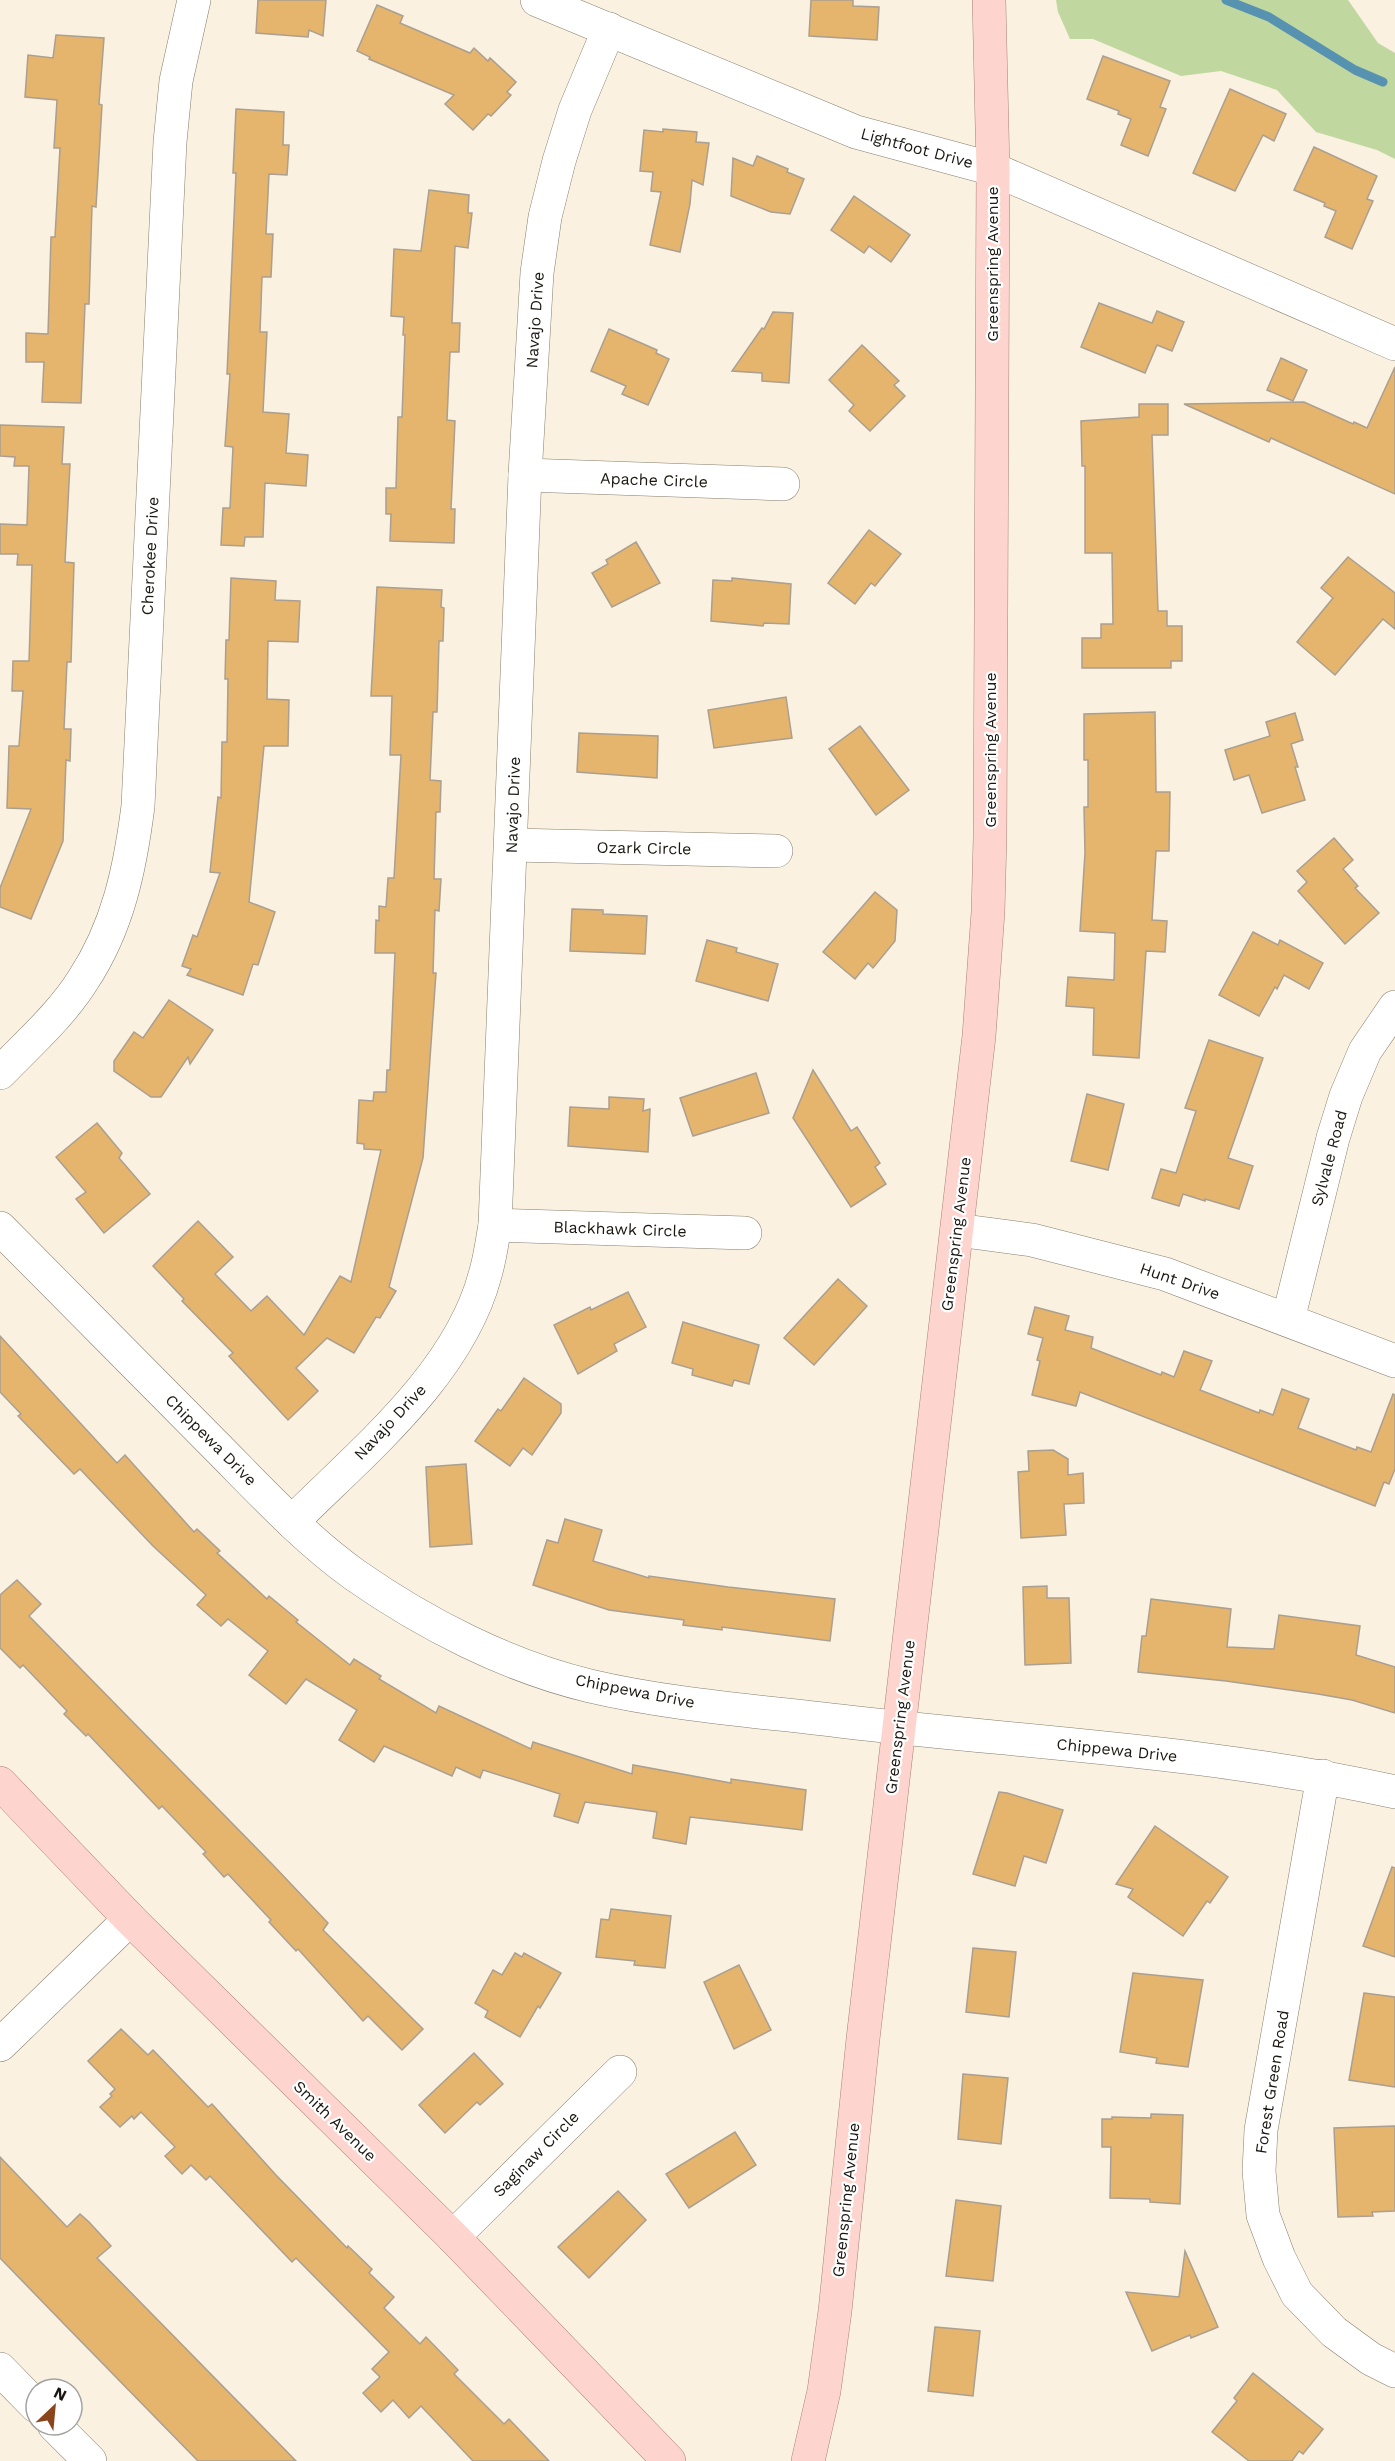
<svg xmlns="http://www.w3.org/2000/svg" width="1395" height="2461" viewBox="0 0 1395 2461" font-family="'Work Sans',sans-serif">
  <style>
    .green { fill: #c0d7a0 }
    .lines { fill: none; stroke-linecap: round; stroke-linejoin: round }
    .stream { stroke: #5892b1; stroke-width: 9 }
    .building { fill: #e5b56e; stroke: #aa9f90; stroke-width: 1.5 }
    .minor-casing { stroke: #867f6f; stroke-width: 34 }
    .major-casing { stroke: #ac8077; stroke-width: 34 }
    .minor { stroke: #fff; stroke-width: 33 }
    .major { stroke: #fdd5ce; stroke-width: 33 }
    .labels { text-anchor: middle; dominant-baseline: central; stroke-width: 4.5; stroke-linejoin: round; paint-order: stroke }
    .street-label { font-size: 16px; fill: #1a1711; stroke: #fff }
  </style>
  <rect width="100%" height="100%" fill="#faf1e0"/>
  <polygon class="green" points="1056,0 1348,0 1378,43 1395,53 1395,159 1377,150 1316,132 1277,90 1221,71 1181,76 1093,39 1070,39 1058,12"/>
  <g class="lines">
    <polyline class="stream" points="1226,0 1269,17 1355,70 1383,82"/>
  </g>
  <g class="building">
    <polygon points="258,0 326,0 323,36 309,30 308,37 256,33"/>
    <polygon points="811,0 853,0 853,6 879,7 877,40 809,36"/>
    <polygon points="377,5 403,16 400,23 470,53 474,48 488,61 490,58 516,82 507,92 511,95 491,116 488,114 473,130 445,104 454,95 369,59 370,57 357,51"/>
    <polygon points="56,35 104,38 99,104 102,105 96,207 92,206 89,304 85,304 81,403 42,402 44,362 26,362 26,333 48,334 51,237 55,237 60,148 54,148 57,100 25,97 28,55 53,58"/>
    <polygon points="1103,56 1170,81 1160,107 1166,109 1148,156 1121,145 1131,119 1118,114 1119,111 1087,99"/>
    <polygon points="1230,89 1286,114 1274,141 1263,135 1235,191 1193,173"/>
    <polygon points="236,109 284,112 283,145 289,145 287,175 269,174 266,234 273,234 271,277 262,277 260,332 267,332 263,412 289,414 286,453 308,455 306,486 265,483 263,537 245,537 244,546 221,545 223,508 230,508 233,447 225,446 230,374 227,374 236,173 233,173"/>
    <polygon points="663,129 697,132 696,142 709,143 703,185 692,180 690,204 680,252 650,245 661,192 651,191 653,172 640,171 644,130 663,132"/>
    <polygon points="1314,147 1377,176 1367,199 1373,201 1352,249 1325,237 1336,211 1324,206 1325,203 1294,190"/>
    <polygon points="757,156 788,169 787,172 804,179 790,214 771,212 731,196 733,158 753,166"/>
    <polygon points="429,190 469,195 468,213 472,213 468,248 455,246 452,323 460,323 459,352 450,352 447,420 455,421 451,509 455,509 454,543 390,541 391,514 386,514 386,488 396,488 398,417 402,417 405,335 403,335 404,317 391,316 394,249 421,251"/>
    <polygon points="854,196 910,235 891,262 869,246 864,253 831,230"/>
    <polygon points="1099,303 1152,323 1157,311 1184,322 1172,351 1157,345 1145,373 1081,347"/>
    <polygon points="773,312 793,313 789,383 762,381 762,373 732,371 762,328 764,329"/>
    <polygon points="609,329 657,350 656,353 669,359 648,405 622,394 626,386 591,371"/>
    <polygon points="862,345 899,381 894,385 905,396 870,431 849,411 854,405 829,380"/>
    <polygon points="1281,358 1307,370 1293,401 1267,390"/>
    <polygon points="1395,367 1395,494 1271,438 1269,442 1184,404 1304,402 1353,424 1354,422 1367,428"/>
    <polygon points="1139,404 1168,404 1168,435 1152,435 1158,611 1167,611 1167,626 1182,626 1182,661 1171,661 1171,668 1082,668 1082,638 1101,638 1101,624 1113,624 1112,553 1085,553 1085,466 1082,466 1081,421 1139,417"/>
    <polygon points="0,425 64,427 62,464 70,464 65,562 74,563 71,662 67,662 64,729 71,729 70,761 66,760 63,841 31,919 0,907 0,888 31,809 7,808 9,746 19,746 23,691 12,691 13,661 29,661 32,565 17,565 18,554 0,554 0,524 27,525 29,466 14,466 15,457 0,456"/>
    <polygon points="869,530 901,554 875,586 871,583 855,604 828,583"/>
    <polygon points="636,542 660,583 612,607 592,573 608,564 606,560"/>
    <polygon points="1348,557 1395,593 1395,629 1383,619 1335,675 1297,642 1333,598 1321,588"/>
    <polygon points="231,578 276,581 275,600 300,601 298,642 268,641 267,699 289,700 288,746 264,746 249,902 275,912 258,965 253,964 243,995 187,975 191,969 182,966 193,935 197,937 220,873 210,872 218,797 221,798 222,742 227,742 228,679 225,679 226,640 229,640"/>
    <polygon points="732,578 791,584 789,624 764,623 763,626 711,621 713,580 732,581"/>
    <polygon points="377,587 442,590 441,607 444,608 443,641 439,641 437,712 433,712 430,780 441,781 440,812 436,812 434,879 441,879 439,911 435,910 433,973 436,973 423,1158 389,1287 396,1291 380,1318 376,1317 354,1353 327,1338 296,1368 318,1391 288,1420 229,1356 233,1353 182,1301 184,1299 153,1266 198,1221 233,1257 215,1274 251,1311 267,1296 304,1335 340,1276 351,1282 381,1150 364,1149 364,1144 357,1143 359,1100 373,1101 374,1092 386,1092 387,1070 390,1070 395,953 375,953 376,920 379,921 379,906 386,907 388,878 394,878 401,755 390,755 392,696 371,696"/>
    <polygon points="786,697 792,738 714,748 708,710"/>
    <polygon points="1155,712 1156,792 1170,792 1169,851 1156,851 1152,920 1167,921 1165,952 1146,951 1139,1058 1093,1055 1094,1008 1066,1006 1068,977 1114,980 1115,933 1080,931 1085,853 1084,807 1088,807 1088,760 1084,760 1084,714"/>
    <polygon points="1295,713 1303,740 1291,744 1298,767 1295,767 1305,800 1262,813 1249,775 1234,780 1225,750 1270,736 1266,722"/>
    <polygon points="860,726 909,790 876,815 829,749"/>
    <polygon points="579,733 658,736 657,778 577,772"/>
    <polygon points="1334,838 1353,860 1343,869 1358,886 1355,888 1379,913 1345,944 1298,891 1307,882 1297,871"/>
    <polygon points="875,892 897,910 895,941 873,968 868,963 855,979 823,952"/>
    <polygon points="572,909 603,910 603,914 647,916 645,954 570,951"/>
    <polygon points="1253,932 1278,945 1280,940 1323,963 1309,989 1284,975 1277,989 1275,987 1259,1016 1219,995"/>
    <polygon points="707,940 737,948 736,952 778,964 768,1001 696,981"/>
    <polygon points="169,1000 213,1030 190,1064 188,1057 161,1097 151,1097 114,1071 114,1061 134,1032 143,1038"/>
    <polygon points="1209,1040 1263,1058 1228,1158 1253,1166 1239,1209 1205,1199 1205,1201 1183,1194 1179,1206 1152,1198 1161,1169 1176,1173 1196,1111 1185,1108"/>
    <polygon points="813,1070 851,1131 857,1127 880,1163 875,1167 886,1184 851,1207 793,1118"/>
    <polygon points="756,1073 769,1113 693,1136 680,1098"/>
    <polygon points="1087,1094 1124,1104 1108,1170 1071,1161"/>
    <polygon points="609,1097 644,1099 643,1111 650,1109 648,1152 568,1146 570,1107 609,1109"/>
    <polygon points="97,1123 122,1153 119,1158 150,1194 104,1233 76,1199 86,1192 56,1157"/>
    <polygon points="838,1279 867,1306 814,1365 784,1338"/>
    <polygon points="628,1292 646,1327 614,1344 617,1351 578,1374 554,1325 590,1307 591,1310"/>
    <polygon points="1035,1307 1069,1316 1065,1330 1093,1337 1091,1348 1161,1375 1162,1372 1174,1377 1184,1351 1212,1361 1200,1390 1259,1413 1260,1410 1273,1415 1282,1389 1309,1399 1298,1428 1356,1450 1357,1447 1371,1452 1393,1394 1395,1395 1395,1469 1389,1484 1384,1482 1375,1506 1080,1392 1076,1406 1032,1395 1040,1361 1037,1360 1043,1338 1028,1334"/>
    <polygon points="683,1322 759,1345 749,1384 734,1380 732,1386 692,1375 693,1369 672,1363"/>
    <polygon points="0,1336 117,1463 125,1455 194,1532 197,1529 220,1551 217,1553 267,1599 269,1596 298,1620 296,1622 350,1665 354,1659 381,1676 379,1679 436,1713 439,1706 531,1749 533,1742 632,1774 633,1765 731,1783 731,1779 806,1790 802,1830 690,1817 686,1844 653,1838 657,1812 585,1802 578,1823 554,1816 560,1794 483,1770 480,1778 456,1767 452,1776 384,1746 374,1762 339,1740 357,1710 306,1679 286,1704 249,1675 268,1651 228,1619 221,1626 197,1605 206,1595 153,1546 80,1469 74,1474 18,1416 21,1414 0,1392"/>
    <polygon points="524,1378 561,1404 561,1413 532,1455 523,1448 510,1466 475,1441 498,1409 501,1411"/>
    <polygon points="1053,1450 1068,1459 1068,1475 1083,1473 1084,1503 1064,1504 1066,1535 1021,1538 1018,1472 1029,1471 1028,1451"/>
    <polygon points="466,1464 472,1544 430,1547 426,1467"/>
    <polygon points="565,1519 602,1530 593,1561 649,1578 649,1576 728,1587 835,1599 830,1641 722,1627 722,1630 683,1625 684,1620 609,1610 533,1585 547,1540 558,1543"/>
    <polygon points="17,1580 41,1604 29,1616 272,1864 328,1923 323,1930 423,2029 402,2050 368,2016 363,2021 298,1949 296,1951 269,1922 271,1920 228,1874 224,1877 203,1854 206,1852 162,1806 159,1809 88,1734 86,1736 64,1714 67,1711 23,1665 20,1668 0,1648 0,1595"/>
    <polygon points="1047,1586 1047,1598 1069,1598 1071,1663 1025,1665 1023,1587"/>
    <polygon points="1151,1599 1231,1609 1227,1647 1274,1649 1279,1615 1360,1626 1356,1655 1395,1667 1395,1713 1352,1700 1318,1694 1226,1681 1138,1672 1142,1636 1146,1636"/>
    <polygon points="999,1792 1007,1793 1063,1810 1046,1863 1024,1856 1015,1886 973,1874"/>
    <polygon points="1155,1826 1228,1877 1210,1903 1207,1901 1183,1936 1128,1897 1133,1889 1116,1884"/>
    <polygon points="1392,1867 1395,1868 1395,1957 1363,1946"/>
    <polygon points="611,1909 671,1916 665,1968 634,1965 635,1961 596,1957 601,1919 609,1920"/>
    <polygon points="973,1948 1016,1952 1009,2017 966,2012"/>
    <polygon points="515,1953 522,1957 524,1953 561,1973 540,2008 538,2006 520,2037 485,2017 488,2011 475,2003 493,1970 502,1975"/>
    <polygon points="739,1965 771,2030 734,2049 704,1982"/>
    <polygon points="1133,1973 1203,1980 1188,2067 1156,2063 1157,2058 1120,2052"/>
    <polygon points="1364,1993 1395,1997 1395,2087 1349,2080"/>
    <polygon points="121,2029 148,2055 153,2050 208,2107 212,2104 275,2174 347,2248 348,2246 372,2269 369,2273 394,2297 384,2308 420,2344 426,2337 458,2370 454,2374 504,2424 509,2419 549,2461 473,2461 421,2406 409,2418 393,2400 381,2412 363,2393 380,2377 372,2369 389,2352 296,2258 292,2262 210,2176 206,2180 191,2165 182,2174 165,2156 175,2147 141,2112 134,2119 132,2116 120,2127 100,2107 112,2096 110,2094 115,2089 88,2061"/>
    <polygon points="474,2053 503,2084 480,2105 477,2102 445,2133 419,2105"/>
    <polygon points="963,2074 1008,2078 1001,2144 958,2139"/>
    <polygon points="1151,2114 1183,2115 1180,2204 1150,2202 1150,2199 1110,2198 1111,2147 1102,2147 1102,2119 1112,2119 1112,2117 1151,2118"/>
    <polygon points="1395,2126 1395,2211 1372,2212 1373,2216 1338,2217 1334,2128"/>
    <polygon points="735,2132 756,2165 689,2208 666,2174"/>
    <polygon points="0,2157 67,2227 80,2214 89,2222 111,2246 97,2258 296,2461 198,2461 64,2324 0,2258"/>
    <polygon points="618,2191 646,2220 589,2278 558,2247"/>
    <polygon points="956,2200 1001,2206 993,2281 946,2276"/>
    <polygon points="1185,2251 1218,2327 1191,2338 1190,2335 1152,2351 1126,2292 1179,2297"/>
    <polygon points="935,2327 980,2331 973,2396 928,2391"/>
    <polygon points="1253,2373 1323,2429 1303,2454 1299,2451 1292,2461 1249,2461 1212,2432 1237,2401 1234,2398"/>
  </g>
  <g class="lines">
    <defs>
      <g id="minor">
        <polyline points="537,0 856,132 993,169 1395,344"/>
        <polyline points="525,475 783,484"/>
        <polyline points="512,845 776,851"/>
        <path d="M0,1073C29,1043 61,1015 83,980C118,927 130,869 138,806L170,142L176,81L194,0"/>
        <polyline points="495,1225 745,1233"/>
        <path d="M0,1228C70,1299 141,1370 211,1441C257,1487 302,1537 355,1575C425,1624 507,1666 590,1686C671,1705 757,1711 840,1721C1025,1743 1212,1751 1395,1792"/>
        <polyline points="957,1230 1032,1240 1165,1274 1395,1361"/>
        <polyline points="1288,1320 1333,1138 1346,1096 1365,1051 1395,1007"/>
        <path d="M292,1522C362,1452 459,1374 485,1275C490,1259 492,1242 495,1225L525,475L537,273L545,217L559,161L575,110L609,29"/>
        <polyline points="1323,1776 1261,2130 1259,2171 1263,2215 1279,2258 1297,2294 1334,2332 1371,2359 1395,2371"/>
        <polyline points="0,2045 130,1919"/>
        <polyline points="453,2237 620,2072"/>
        <polyline points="0,2369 36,2406"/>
        <polyline points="54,2425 90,2461"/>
      </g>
      <g id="major">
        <polyline points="0,1783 130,1919 453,2237 669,2461"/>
        <polyline points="808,2461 824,2391 835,2311 863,2039 979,1036 988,912 990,837 993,169 989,0"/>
      </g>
    </defs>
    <use href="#minor" class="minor-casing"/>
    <use href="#major" class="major-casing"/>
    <use href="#minor" class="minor"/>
    <use href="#major" class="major"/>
  </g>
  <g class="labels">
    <g class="street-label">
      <text transform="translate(917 148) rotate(15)">Lightfoot Drive</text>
      <text transform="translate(992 264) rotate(-90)">Greenspring Avenue</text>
      <text transform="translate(535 320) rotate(-86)">Navajo Drive</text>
      <text transform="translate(654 480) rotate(2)">Apache Circle</text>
      <text transform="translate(150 556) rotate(-87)">Cherokee Drive</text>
      <text transform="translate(990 750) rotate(-90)">Greenspring Avenue</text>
      <text transform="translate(513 805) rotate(-88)">Navajo Drive</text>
      <text transform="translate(644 848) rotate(1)">Ozark Circle</text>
      <text transform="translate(1329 1158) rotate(-75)">Sylvale Road</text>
      <text transform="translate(620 1229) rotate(2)">Blackhawk Circle</text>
      <text transform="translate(956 1234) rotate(-83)">Greenspring Avenue</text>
      <text transform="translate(1180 1281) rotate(19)">Hunt Drive</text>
      <text transform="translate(390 1422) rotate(-47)">Navajo Drive</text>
      <text transform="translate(211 1440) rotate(45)">Chippewa Drive</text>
      <text transform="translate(635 1691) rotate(11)">Chippewa Drive</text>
      <text transform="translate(900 1717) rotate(-83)">Greenspring Avenue</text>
      <text transform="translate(1117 1750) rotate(6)">Chippewa Drive</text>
      <text transform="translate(1272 2082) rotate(-81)">Forest Green Road</text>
      <text transform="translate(335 2121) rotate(44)">Smith Avenue</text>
      <text transform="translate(536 2154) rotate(-45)">Saginaw Circle</text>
      <text transform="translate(846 2200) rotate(-84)">Greenspring Avenue</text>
    </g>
  </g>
  <g transform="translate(54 2407) rotate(26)"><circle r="28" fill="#ffffff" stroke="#a3a2a0" stroke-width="1.5"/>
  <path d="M0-4.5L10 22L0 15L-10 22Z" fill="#8a451d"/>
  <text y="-9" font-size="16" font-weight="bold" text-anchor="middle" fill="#1a1711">N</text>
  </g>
</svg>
